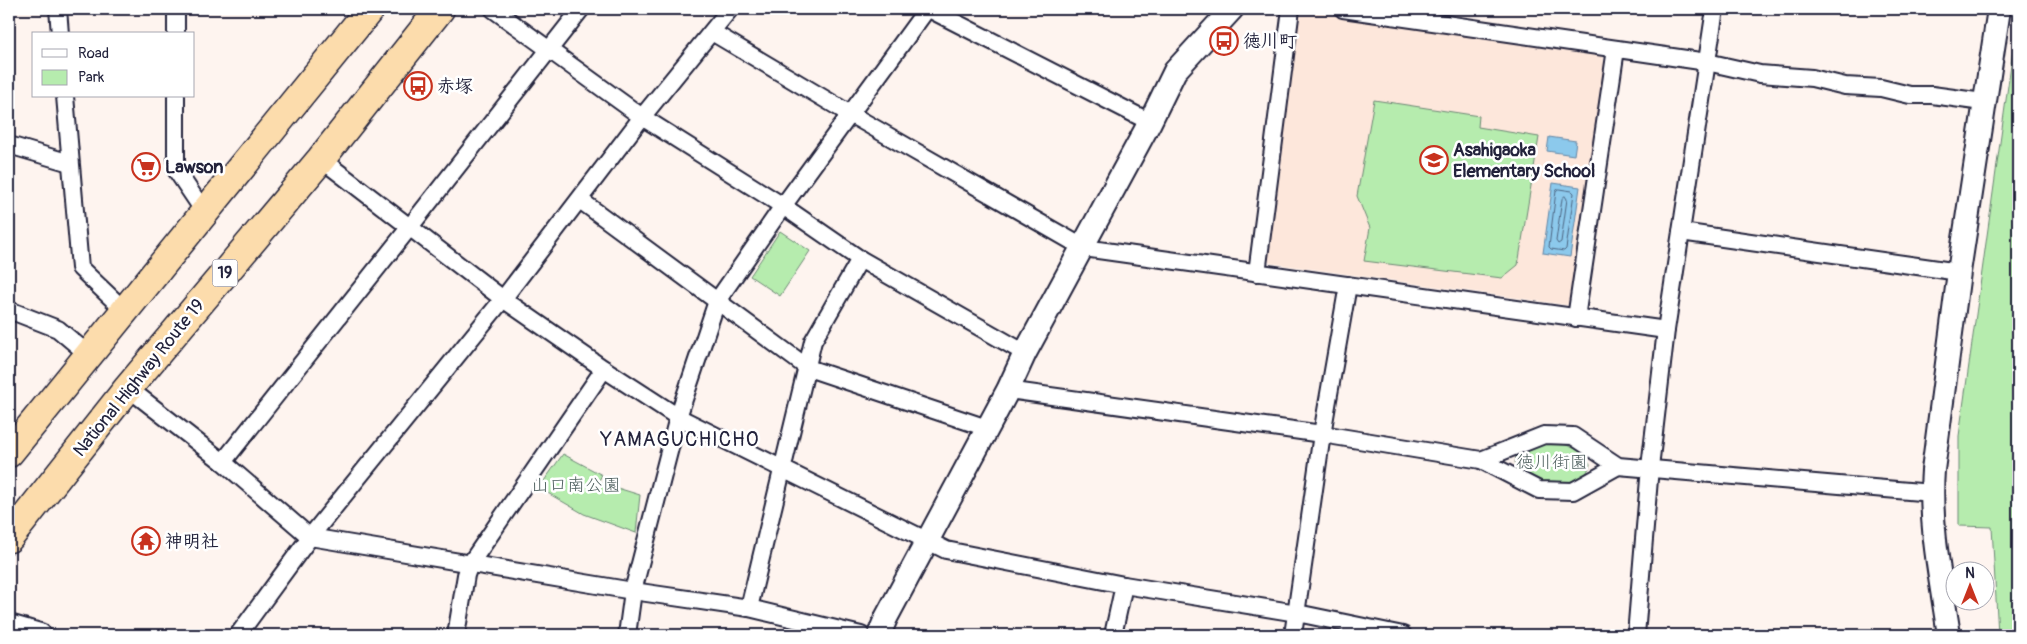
<svg xmlns="http://www.w3.org/2000/svg" width="2027" height="644" viewBox="0 0 2027 644" font-family="Pangolin,'Klee One',sans-serif">
  <style>
    .built { fill: #fde7db }
    .green { fill: #b6ecae; stroke: #6c8774 }
    .water { fill: #8cc9ec; stroke: #6286a5 }
    .lines { fill: none; stroke-linecap: round; stroke-linejoin: round }
    .shore { stroke: #4c6582; stroke-width: 1 }
    .street-casing { stroke: #22223b; stroke-width: 20 }
    .secondary-casing { stroke: #22223b; stroke-width: 26 }
    .highway-casing { stroke: #22223b; stroke-width: 31 }
    .street { stroke: #fff; stroke-width: 16 }
    .secondary { stroke: #fff; stroke-width: 22 }
    .highway { stroke: #fcdcac; stroke-width: 28 }
    .labels { text-anchor: middle; dominant-baseline: central; stroke-width: 5; stroke-linejoin: round; paint-order: stroke }
    .shield { fill: #fff; stroke: #646476; stroke-width: 1 }
    .shield-label { font-size: 16px; font-weight: bold; fill: #22223b }
    .poi-label { font-size: 18px; font-weight: bold; fill: #22223b; stroke: #fff; text-anchor: start }
    .street-label { font-size: 18px; fill: #22223b; stroke: #fff }
    .park-label { font-size: 18px; fill: #4e5f5e; stroke: #fff }
    .quarter-label { font-size: 20px; letter-spacing: 1px; fill: #22223b; stroke: #fff }
  </style>
  <rect width="100%" height="100%" fill="#fef4ef"/>
  <filter id="ink" filterUnits="userSpaceOnUse"><feTurbulence type="fractalNoise" baseFrequency=".02" numOctaves="2"/><feDisplacementMap in="SourceGraphic" scale="10" xChannelSelector="R" yChannelSelector="G"/><feConvolveMatrix kernelMatrix="1 2 1 2 8 2 1 2 1" color-interpolation-filters="sRGB"/></filter>
  <g filter="url(#ink)">
    <polygon class="built" points="1301,10 1602,56 1605,65 1572,302 1567,305 1270,263 1264,254 1295,16"/>
    <g class="green">
      <polygon points="2018,14 2018,635 1998,635 1992,527 1959,526 1959,436"/>
      <polygon points="1374,100 1479,116 1478,127 1539,137 1518,265 1502,278 1364,261 1370,228 1357,196"/>
      <polygon points="780,231 810,251 780,296 750,276"/>
      <path d="M1554,442C1570,445 1582,450 1590,464C1588,471 1586,476 1579,480C1571,485 1541,483 1533,479C1525,476 1520,469 1515,463L1516,455L1542,443Z"/>
      <polygon points="563,454 602,475 598,482 640,495 636,533 584,514 539,488"/>
    </g>
    <g class="water">
      <polygon points="1549,137 1576,141 1574,155 1547,151"/>
      <polygon points="1553,183 1580,187 1570,257 1543,253"/>
    </g>
    <g class="lines">
      <g class="shore">
        <polygon points="1559,189 1572,191 1574,193 1566,249 1564,251 1551,249 1549,247 1556,191"/>
        <polygon points="1565,196 1567,199 1561,242 1558,244 1556,241 1562,199"/>
      </g>
      <defs>
        <g id="street">
          <polyline points="58,9 60,34"/>
          <polyline points="176,9 176,34"/>
          <polyline points="493,9 642,117 783,206 860,259 1025,353"/>
          <polyline points="929,9 1150,122"/>
          <polyline points="1343,9 1707,62 1760,74 1812,78 1845,86 1881,88 1910,95 1932,95 1983,102"/>
          <polyline points="712,32 850,114 1084,248 1666,330"/>
          <polyline points="65,96 80,268 125,311"/>
          <polyline points="176,96 176,170 205,213"/>
          <polyline points="9,145 70,163"/>
          <polyline points="321,159 503,299 604,369 678,417 946,550 1124,585 1297,613 1403,635"/>
          <polyline points="580,200 808,368 987,428"/>
          <polyline points="1681,232 1959,272"/>
          <polyline points="1257,273 1291,9"/>
          <polyline points="9,310 58,329 89,355"/>
          <polyline points="1576,318 1616,49"/>
          <polyline points="128,388 223,462 310,537 633,591 749,608 861,635"/>
          <polyline points="1008,390 1322,434 1481,460 1539,490 1573,491 1618,466"/>
          <polyline points="1481,460 1544,435 1573,436 1618,466 1932,493"/>
          <polyline points="223,462 409,228 581,9"/>
          <polyline points="749,608 813,341 860,259"/>
          <polyline points="238,635 310,537 503,299 642,117 730,9"/>
          <polyline points="456,635 466,575 470,564 604,369"/>
          <polyline points="627,635 633,591 678,417 717,301 783,206 927,9"/>
          <polyline points="1113,635 1124,585"/>
          <polyline points="1293,635 1322,434 1348,285"/>
          <polyline points="1636,635 1650,467 1666,330 1715,9"/>
        </g>
        <g id="secondary">
          <polyline points="9,626 40,635"/>
          <polyline points="879,635 886,618 1008,390 1025,353 1150,122 1175,71 1232,9"/>
          <path d="M1949,635C1941,581 1929,525 1933,470L1959,272L1999,9"/>
        </g>
        <g id="highway">
          <polyline points="9,453 370,9"/>
          <polyline points="9,538 128,388 321,159 440,9"/>
        </g>
      </defs>
      <use href="#street" class="street-casing"/>
      <use href="#secondary" class="secondary-casing"/>
      <use href="#highway" class="highway-casing"/>
      <use href="#street" class="street"/>
      <use href="#secondary" class="secondary"/>
      <use href="#highway" class="highway"/>
    </g>
  </g>
  <defs>
    <symbol id="bus-ring" viewBox="-11 -11 22 22"><circle r="9.5" fill="#fff" stroke="#c8321e" stroke-width="1.5"/><path d="M-5-6H5V4H4V6H2V4H-2V6H-4V4H-5ZM-3.5-4V0h7V-4ZM-3.5 1.2v1.5H-2V1.2ZM2 1.2v1.5H3.5V1.2Z" fill="#c8321e"/></symbol>
    <symbol id="school-ring" viewBox="-11 -11 22 22"><circle r="9.5" fill="#fff" stroke="#c8321e" stroke-width="1.5"/><path d="M0-5L7-2L0 1L-7-2ZM-4 1L0 2.5L4 1V4Q0 6-4 4Z" fill="#c8321e"/></symbol>
    <symbol id="supermarket-ring" viewBox="-11 -11 22 22"><circle r="9.5" fill="#fff" stroke="#c8321e" stroke-width="1.5"/><path d="M-6-5.5h2.5l.6 2H6L4.5 2H-2.5L-4.4-4H-6ZM-1.5 3.2a1.3 1.3 0 1 0 .1 0ZM3 3.2a1.3 1.3 0 1 0 .1 0Z" fill="#c8321e"/></symbol>
    <symbol id="temple-ring" viewBox="-11 -11 22 22"><circle r="9.5" fill="#fff" stroke="#c8321e" stroke-width="1.5"/><path d="M0-6L5-2H3V0L6.5 2.5H4V6H1.5V3h-3V6H-4V2.5H-6.5L-3 0V-2H-5Z" fill="#c8321e"/></symbol>
  </defs>
  <g fill-rule="evenodd">
    <use href="#bus-ring" x="1208" y="25" width="32" height="32"/>
    <use href="#bus-ring" x="402" y="70" width="32" height="32"/>
    <use href="#school-ring" x="1418" y="144" width="32" height="32"/>
    <use href="#supermarket-ring" x="130" y="151" width="32" height="32"/>
    <use href="#temple-ring" x="130" y="525" width="32" height="32"/>
  </g>
  <g class="labels">
    <rect class="shield" x="212.5" y="259.5" width="25" height="27" rx="4"/>
    <g class="shield-label">
      <text x="225" y="273">19</text>
    </g>
    <g class="poi-label">
      <text x="1243" y="41">徳川町</text>
      <text x="437" y="86">赤塚</text>
      <text x="1453" y="150">Asahigaoka<tspan x="1453" dy="21">Elementary School</tspan></text>
      <text x="165" y="167">Lawson</text>
      <text x="165" y="541">神明社</text>
    </g>
    <g class="street-label">
      <text transform="translate(139 378) rotate(-51)">National Highway Route 19</text>
    </g>
    <g class="park-label">
      <text x="1552" y="462">徳川街園</text>
      <text x="576" y="485">山口南公園</text>
    </g>
    <g class="quarter-label">
      <text x="680" y="439">YAMAGUCHICHO</text>
    </g>
  </g>
  <rect width="2027" height="644" fill="none" stroke="#fff" stroke-width="30"/>
  <rect x="15" y="15" width="1997" height="614" fill="none" stroke="#22223b" stroke-width="2" filter="url(#ink)"/>
  <rect x="32" y="32" width="162" height="65" fill="#ffffff" stroke="#a7a7b1"/>
  <rect x="42" y="49" width="25" height="8" fill="#ffffff" stroke="#a7a7b1"/>
  <text x="78" y="58" font-size="15" fill="#22223b">Road</text>
  <rect x="42" y="70" width="25" height="15" fill="#b6ecae" stroke="#a7a7b1"/>
  <text x="78" y="82" font-size="15" fill="#22223b">Park</text>
  <g transform="translate(1970 586)"><circle r="24" fill="#ffffff" stroke="#a7a7b1"/>
  <path d="M0-4L9 19L0 12L-9 19Z" fill="#c8321e"/>
  <text y="-8" font-size="14" font-weight="bold" text-anchor="middle" fill="#22223b">N</text>
  </g>
</svg>
